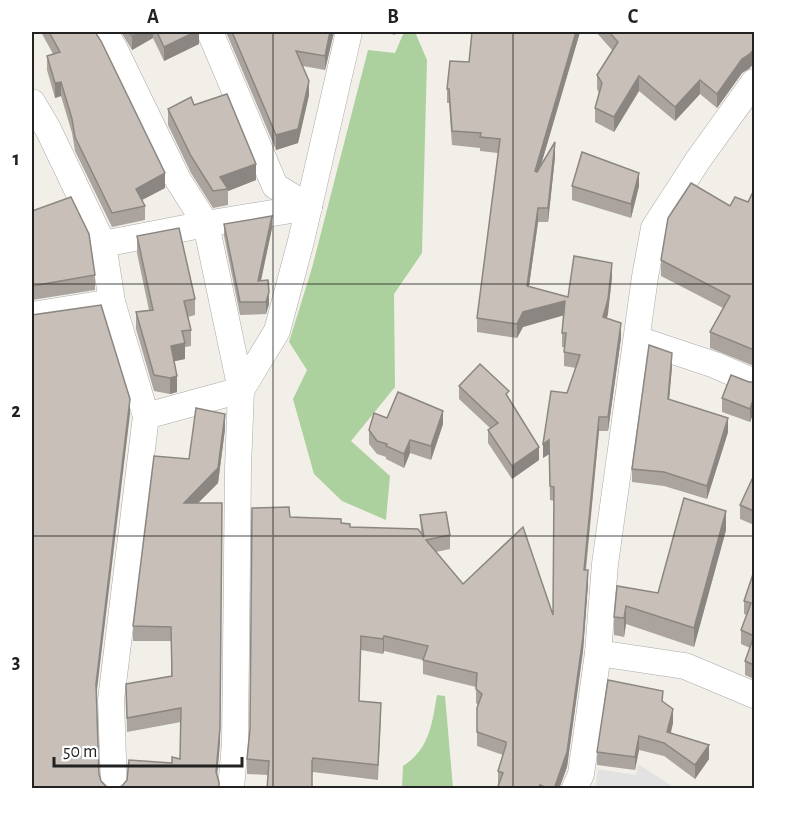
<svg xmlns="http://www.w3.org/2000/svg" width="786" height="820" viewBox="0 0 786 820" font-family="'Alegreya Sans',sans-serif">
  <style>
    .forest { fill: #add19e }
    .parking { fill: #e2e2e2 }
    .lines { fill: none; stroke-linecap: round; stroke-linejoin: round }
    .minor-casing { stroke: #a9a9a9; stroke-width: 27 }
    .minor { stroke: #fff; stroke-width: 26 }
    .wall { fill: #aba49e }
    .shaded-wall { fill: #8b8681 }
    .building { fill: #c7bfb8; stroke: #8b8681; stroke-width: 1.5 }
    .grid { fill: none; stroke: #222; stroke-width: 1.5; stroke-opacity: 0.55 }
    .neatline { fill: none; stroke: #222; stroke-width: 2 }
    .grid-label { font-size: 20px; text-anchor: middle; font-weight: bold; fill: #222 }
  </style>
  <rect width="100%" height="100%" fill="#f2efe9"/>
  <g class="forest">
    <polygon points="404,32 415,32 427,60 422,253 394,294 395,387 351,441 390,476 386,520 342,501 314,474 293,399 307,370 289,342 312,268 368,50 395,53"/>
    <path d="M437,695L445,696L453,788H402L403,766C430,749 432,723 437,695Z"/>
  </g>
  <polygon class="parking" points="638,764 675,788 595,788 598,769 636,775"/>
  <g class="lines">
    <defs>
      <g id="minor">
        <polyline points="104,32 114,48 178,180 206,224 241,390 238,468 235,743 231,788"/>
        <polyline points="210,32 275,186 309,207"/>
        <polyline points="32,102 48,129 103,244 112,302 146,416 111,700 114,788"/>
        <polyline points="103,244 206,224 309,207"/>
        <polyline points="32,315 112,302"/>
        <polyline points="637,339 715,365 754,382"/>
        <polyline points="146,416 241,390 277,331 301,241 349,32"/>
        <polyline points="598,653 685,666 754,695"/>
        <polyline points="575,788 581,774 598,653 605,564 645,277 654,228 698,160 754,82"/>
      </g>
    </defs>
    <use href="#minor" class="minor-casing"/>
    <use href="#minor" class="minor"/>
  </g>
  <g class="wall">
    <polygon points="41,32 95,32 165,188 142,200 145,206 145,220 112,227 75,151 72,133 61,96 55,98 47,70 47,56 53,54"/>
    <polygon points="121,32 199,32 199,44 164,61 153,38 132,50"/>
    <polygon points="226,32 334,32 325,70 303,66 309,95 298,143 276,150"/>
    <polygon points="384,32 396,32 395,35"/>
    <polygon points="580,32 541,165 555,157 548,222 538,222 529,286 568,297 612,277 607,318 621,338 608,431 599,431 586,570 588,584 583,651 567,767 559,789 497,789 498,785 498,771 503,755 477,746 477,708 478,705 476,703 476,687 423,674 423,660 384,651 383,654 361,650 359,701 381,717 378,780 313,772 312,775 268,775 247,774 247,759 290,517 341,523 350,527 421,533 420,515 450,535 450,549 436,552 463,584 553,615 554,501 550,500 549,454 543,458 576,368 564,366 564,347 562,347 562,333 563,315 523,327 517,338 477,332 477,318 498,153 480,151 480,148 452,145 449,103 447,103 447,89 469,62"/>
    <polygon points="596,32 751,32 750,68 742,73 717,108 700,94 675,121 639,91 614,132 595,122 595,108 599,93 597,89 597,75 612,50"/>
    <polygon points="754,91 754,110 753,109 753,93"/>
    <polygon points="194,105 256,180 228,191 228,205 213,208 191,173 168,125 168,109"/>
    <polygon points="572,186 639,186 631,218 572,200"/>
    <polygon points="754,190 754,366 710,348 710,332 723,308 661,276 661,260 730,206 748,202"/>
    <polygon points="32,211 95,275 95,290 32,300"/>
    <polygon points="224,224 272,228 261,281 269,304 266,314 240,315 224,236"/>
    <polygon points="137,236 195,299 195,315 188,317 191,330 191,346 185,347 185,359 174,361 177,392 170,394 154,391 136,329 136,312 149,310 137,253"/>
    <polygon points="672,367 669,399 728,432 707,499 664,486 632,482 632,469"/>
    <polygon points="749,382 754,382 754,411 750,422 722,412 722,398"/>
    <polygon points="459,386 509,398 539,460 512,479 488,443 488,430 490,428 459,399"/>
    <polygon points="387,418 443,424 431,460 410,453 404,468 386,459 386,457 377,454 369,444 369,430"/>
    <polygon points="225,429 218,483 198,503 220,742 217,775 122,786 180,759 181,722 127,732 126,686 171,676 171,641 133,641 133,626 189,459"/>
    <polygon points="754,475 754,525 740,519 740,505"/>
    <polygon points="726,530 694,647 626,624 624,637 614,635 614,617 617,586 658,593"/>
    <polygon points="754,571 754,679 745,675 745,661 750,648 741,644 741,630 747,615 744,614 744,601"/>
    <polygon points="673,723 671,733 709,759 695,779 664,756 639,750 635,770 597,765 597,752"/>
  </g>
  <g class="shaded-wall">
    <polygon points="139,32 153,32 153,38 132,50 132,36"/>
    <polygon points="195,32 199,32 199,44 164,61 164,47"/>
    <polygon points="330,32 334,32 325,70 325,56"/>
    <polygon points="576,32 580,32 535,185 535,171"/>
    <polygon points="754,49 754,63 750,68 742,73 717,108 717,94 742,59"/>
    <polygon points="639,76 639,91 614,132 614,117"/>
    <polygon points="700,80 700,94 675,121 675,107"/>
    <polygon points="309,81 309,95 298,143 276,150 276,135"/>
    <polygon points="61,82 61,96 55,98 55,83"/>
    <polygon points="555,142 555,157 548,222 548,208"/>
    <polygon points="256,164 256,180 228,191 228,189 220,177"/>
    <polygon points="165,173 165,188 136,203 136,189"/>
    <polygon points="639,173 639,186 631,218 631,204"/>
    <polygon points="538,208 538,222 527,300 527,286"/>
    <polygon points="272,216 272,228 258,293 258,281"/>
    <polygon points="612,263 612,277 608,314 603,331 603,317"/>
    <polygon points="269,292 269,304 266,314 266,302"/>
    <polygon points="565,301 565,315 523,327 517,338 517,324 523,312"/>
    <polygon points="621,323 621,338 608,431 608,417"/>
    <polygon points="185,343 185,359 171,362 171,346"/>
    <polygon points="672,353 672,367 668,412 668,399"/>
    <polygon points="177,376 177,392 170,394 170,378"/>
    <polygon points="754,397 754,411 750,422 750,409"/>
    <polygon points="130,399 130,414 96,698 96,684"/>
    <polygon points="443,411 443,424 431,460 431,446"/>
    <polygon points="225,414 225,429 218,483 184,517 184,503"/>
    <polygon points="599,417 599,431 584,584 584,570"/>
    <polygon points="728,418 728,432 707,499 707,486"/>
    <polygon points="410,440 410,453 404,468 404,454"/>
    <polygon points="549,440 549,454 543,458 543,444"/>
    <polygon points="539,447 539,460 512,479 512,466"/>
    <polygon points="222,503 220,742 216,787 216,772"/>
    <polygon points="726,511 726,530 694,647 694,628"/>
    <polygon points="588,570 588,584 583,651 567,767 559,789 554,789"/>
    <polygon points="626,606 626,624 624,637 624,618"/>
    <polygon points="384,636 384,651 383,654 383,639"/>
    <polygon points="673,709 673,723 667,745 667,732"/>
    <polygon points="639,736 639,750 635,770 635,757"/>
    <polygon points="709,745 709,759 695,779 695,765"/>
  </g>
  <g class="building">
    <polygon points="49,32 95,32 101,41 165,173 136,189 145,206 112,213 75,137 72,119 61,82 55,83 47,56 60,52"/>
    <polygon points="129,32 139,32 132,36"/>
    <polygon points="157,32 195,32 164,47"/>
    <polygon points="232,32 330,32 325,56 296,51 309,81 298,129 276,135"/>
    <polygon points="472,32 576,32 535,171 537,172 555,142 548,208 538,208 527,286 568,297 574,256 612,263 608,299 603,317 621,323 608,417 599,417 584,570 588,570 583,637 567,752 554,789 550,789 540,785 538,789 497,789 503,773 498,771 506,745 506,742 477,732 477,708 482,694 476,689 477,673 423,660 428,646 384,636 383,639 361,636 359,701 381,703 378,765 313,758 312,761 312,789 267,789 269,761 247,759 250,729 252,508 289,507 290,517 341,519 341,523 350,524 350,527 418,529 424,537 420,515 446,512 450,535 426,540 463,584 523,527 553,615 554,487 550,486 549,440 543,444 551,391 567,393 580,355 564,352 566,333 562,333 565,301 523,312 517,324 477,318 500,139 480,137 481,133 452,131 449,89 447,89 450,61 469,62"/>
    <polygon points="609,32 751,32 754,35 754,49 750,54 742,59 717,94 700,80 675,107 639,76 614,117 595,108 602,83 597,75 618,42"/>
    <polygon points="227,94 256,164 220,177 228,189 213,191 191,156 168,109 191,97 194,105"/>
    <polygon points="582,152 639,173 631,204 572,186"/>
    <polygon points="691,183 730,206 735,197 748,202 754,190 754,350 710,332 730,296 661,260 668,218"/>
    <polygon points="71,197 89,234 95,275 32,286 32,211"/>
    <polygon points="272,216 258,281 268,280 269,292 266,302 240,302 224,224"/>
    <polygon points="179,228 195,299 184,301 191,330 182,331 185,343 171,346 177,376 170,378 154,375 136,312 153,310 137,236"/>
    <polygon points="101,305 130,399 96,684 99,774 101,781 107,787 115,789 32,789 32,315"/>
    <polygon points="649,345 672,353 668,399 728,418 707,486 664,472 632,469"/>
    <polygon points="480,364 509,391 506,394 539,447 512,466 488,430 498,423 459,386"/>
    <polygon points="731,375 749,382 754,382 754,397 750,409 722,398"/>
    <polygon points="398,392 443,411 431,446 410,440 404,454 386,446 387,444 377,441 369,430 374,413 387,418"/>
    <polygon points="196,408 225,414 218,468 184,503 222,503 220,728 216,772 219,782 219,789 115,789 122,786 127,780 129,760 172,763 172,757 180,759 181,708 127,718 126,686 126,684 172,676 171,627 133,626 154,456 189,459"/>
    <polygon points="754,475 754,511 740,505"/>
    <polygon points="684,498 726,511 694,628 626,606 624,618 614,617 617,586 658,593"/>
    <polygon points="754,571 754,665 745,661 754,636 741,630 751,603 744,601"/>
    <polygon points="608,680 663,691 662,701 673,709 667,732 709,745 695,765 664,743 639,736 635,757 597,752"/>
  </g>
  <path class="grid" d="M273,32V788M513,32V788M32,284H754M32,536H754"/>
  <rect width="786" height="820" fill="none" stroke="#ffffff" stroke-width="66"/>
  <path d="M54 757v9h188v-9" fill="none" stroke="#222222" stroke-width="3"/>
  <text x="63" y="757" font-size="18" fill="#222222" stroke="#ffffff" stroke-width="4.5" paint-order="stroke">50 m</text>
  <rect x="33" y="33" width="720" height="754" class="neatline"/>
  <g class="grid-label">
    <text x="153" y="23">A</text>
    <text x="393" y="23">B</text>
    <text x="633" y="23">C</text>
    <text x="16" y="165">1</text>
    <text x="16" y="417">2</text>
    <text x="16" y="668">3</text>
  </g>
</svg>
